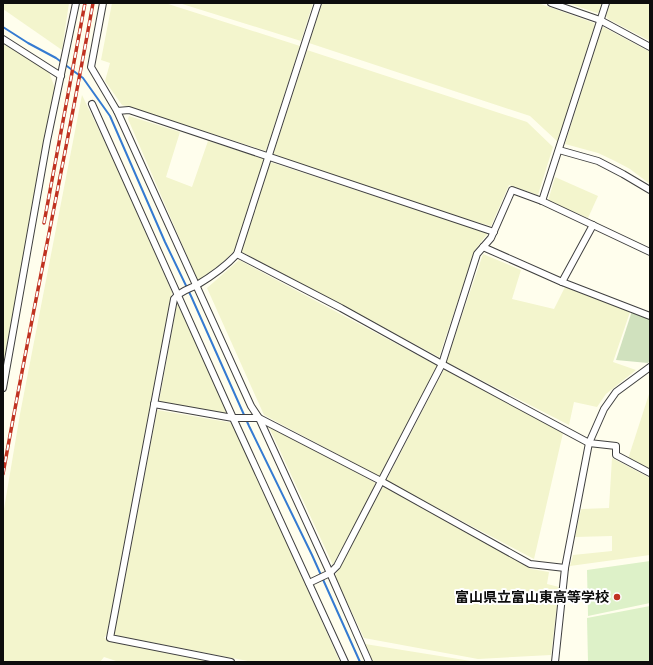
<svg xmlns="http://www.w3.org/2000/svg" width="653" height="665" viewBox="0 0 653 665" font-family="Bitter,'Noto Sans JP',serif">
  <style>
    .farmland { fill: #f3f5cd }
    .cemetery { fill: #d0e1be }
    .pitch { fill: #ddf1c8 }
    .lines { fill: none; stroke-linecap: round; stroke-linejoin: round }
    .stream { stroke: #357bd1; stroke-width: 2 }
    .minor-casing { stroke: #404040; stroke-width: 8 }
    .minor { stroke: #fff; stroke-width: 6 }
    .rail-casing { stroke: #c03221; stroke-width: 3.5 }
    .rail { stroke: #fff; stroke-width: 2; stroke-dasharray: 6; stroke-linecap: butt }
    .poi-dot { fill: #c03221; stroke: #fff; stroke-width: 1.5 }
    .labels { text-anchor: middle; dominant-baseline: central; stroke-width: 4; stroke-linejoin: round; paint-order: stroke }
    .poi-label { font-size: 14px; font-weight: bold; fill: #0d0d0d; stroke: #fff; text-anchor: end }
  </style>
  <rect width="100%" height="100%" fill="#fffeed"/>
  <g class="farmland">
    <polygon points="3,3 69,3 62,50 3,9"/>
    <polygon points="112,3 165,3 300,46 266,151 122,105 105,81 110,63 101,60"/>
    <polygon points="179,3 313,3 301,41"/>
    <polygon points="322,3 538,3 594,23 595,26 558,142 530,116 309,43"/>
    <polygon points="567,3 602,3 600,12 597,13"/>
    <polygon points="610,3 650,3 650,41 608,19 606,16"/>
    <polygon points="603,27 650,52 650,184 630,169 615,161 598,153 565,144 601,29"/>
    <polygon points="3,43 49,72 55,88 3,370"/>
    <polygon points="307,50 527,122 553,147 538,195 509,185 491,226 448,214 273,155"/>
    <polygon points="82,95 111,155 172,292 126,535 107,634 104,638 215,662 119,662 104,657 100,662 3,662 3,515 20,414"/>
    <polygon points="129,116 180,132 166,177 192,187 208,141 265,159 234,251 222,263 198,281 128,119"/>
    <polygon points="270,162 488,233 475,250 439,357 240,251"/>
    <polygon points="555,177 598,196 588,218 548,201"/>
    <polygon points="483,254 521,270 512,299 554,309 565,287 630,312 613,362 636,370 606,394 597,407 574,402 569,425 446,362"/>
    <polygon points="239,260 438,366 380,477 264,415 207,288"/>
    <polygon points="177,303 229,414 159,402"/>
    <polygon points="444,369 563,433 534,559 386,481"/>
    <polygon points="650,391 650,470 628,459"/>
    <polygon points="157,410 233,423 340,662 253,662 114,635"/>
    <polygon points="268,425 374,482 376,485 333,565"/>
    <polygon points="612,458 650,478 650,555 570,566 573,555 612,551 612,536 575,537 581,509 609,508"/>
    <polygon points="384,487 478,537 531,569 549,572 547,584 559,587 551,655 478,659 364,638 335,576 382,488"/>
    <polygon points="365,644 477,662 373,662"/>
  </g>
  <polygon class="cemetery" points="632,311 650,318 650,360 648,363 616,360"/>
  <g class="pitch">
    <polygon points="650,561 650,603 588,616 587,570"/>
    <polygon points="650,606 650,662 588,662 587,618"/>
  </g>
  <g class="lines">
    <polyline class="stream" points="3,27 28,43 56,58 83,78 110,116 165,242 191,296 249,426 312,555 360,662"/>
    <defs>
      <g id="minor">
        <polyline points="103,3 91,67 117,111 129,110 494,232"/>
        <polyline points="551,3 600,20 650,47"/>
        <polyline points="3,39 61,76"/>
        <polyline points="92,104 233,418 345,662"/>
        <polyline points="117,111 251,406 259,418 330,573 369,662"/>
        <polyline points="559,150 598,161 623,174 650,190"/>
        <polyline points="542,201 606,3"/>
        <polyline points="593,225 562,282 650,316"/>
        <polyline points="483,247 562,282"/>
        <polyline points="237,254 341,308 442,364 589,443 616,446 616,455 650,473"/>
        <polyline points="3,388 47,141 76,3"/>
        <polyline points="154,404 233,418 259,418 381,481 530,564 565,568"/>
        <polyline points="309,583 330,573 337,566 442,364 477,254 491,238 512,190 542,201 650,252"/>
        <path d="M231,662L110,638L174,299C180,291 189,289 197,285C212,276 225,267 237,254L318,3"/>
        <polyline points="555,662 565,568 589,443 604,409 616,392 650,367"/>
      </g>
    </defs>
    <use href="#minor" class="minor-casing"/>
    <use href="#minor" class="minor"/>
    <defs>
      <g id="rail">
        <polyline points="44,223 85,3"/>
        <path d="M3,474C31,317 65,160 93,3"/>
      </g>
    </defs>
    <use href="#rail" class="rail-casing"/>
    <use href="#rail" class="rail"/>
  </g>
  <circle class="poi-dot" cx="617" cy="597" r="4"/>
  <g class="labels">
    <g class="poi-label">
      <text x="609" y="597">富山県立富山東高等学校</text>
    </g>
  </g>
  <rect width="653" height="665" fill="none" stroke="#0d0d0d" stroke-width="8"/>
</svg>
